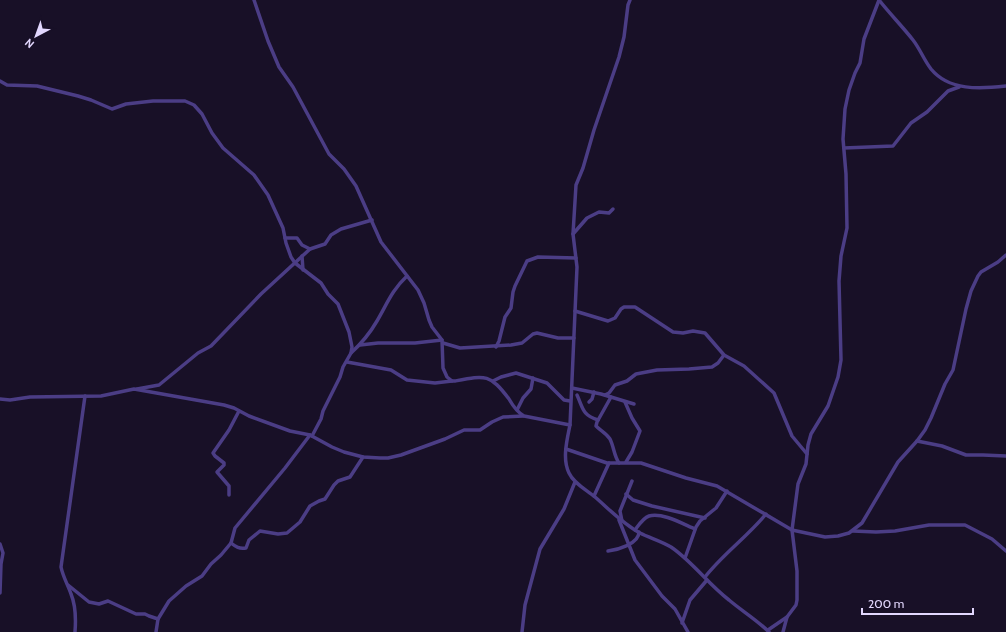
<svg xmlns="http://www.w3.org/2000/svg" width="1006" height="632" viewBox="0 0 1006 632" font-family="Cabin,sans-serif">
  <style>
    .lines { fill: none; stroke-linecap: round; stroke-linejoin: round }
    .minor { stroke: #4b3d85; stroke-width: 3.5 }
  </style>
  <rect width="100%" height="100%" fill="#181027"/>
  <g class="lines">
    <g class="minor">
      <path d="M254,0L268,41L279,67L293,87L329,154L344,169L356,186L381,242L418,290L424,303L429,320L432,327L442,340L443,368L447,377L452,381H455C486,375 490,374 509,399C513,406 517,412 524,416L570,425"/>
      <path d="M630,0L628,5L624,37L619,57L594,130L583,168L576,185L573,234L577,267L570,425C567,440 562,459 569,473C574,484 587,490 595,497C610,510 623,524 640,533C650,538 661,541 671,547C693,562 708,584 729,600C742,611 757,620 769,632"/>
      <path d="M879,0C890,14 902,26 913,40C920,49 924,60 931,69C949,91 980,89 1006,86"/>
      <polyline points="0,81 7,85 37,86 78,96 91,100 112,109 126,104 153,101 185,101 194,105 202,114 212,133 223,148 254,175 268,195 283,228 286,243 291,257 295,263 321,283 328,294 338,304 349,332 352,347 351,353 343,367 340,377 323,411 321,419 312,436"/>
      <polyline points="844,148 893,146 911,123 927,112 948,91 959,87"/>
      <polyline points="573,234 587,218 599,212 609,213 613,209"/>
      <polyline points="285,238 297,238 302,245 310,249"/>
      <polyline points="302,256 303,270"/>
      <polyline points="575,311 608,321 615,318 621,309 624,307 635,307 673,332 683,333 693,331 705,333 724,355 744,366 774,393 792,436 807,454"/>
      <polyline points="443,343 460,348 511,345 522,343 533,334 537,333 558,338 574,338"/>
      <polyline points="360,345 378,343 415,343 442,340"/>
      <polyline points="496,347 499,341 505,317 511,308 513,292 515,286 527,261 538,257 576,258"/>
      <path d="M351,353C362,343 370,333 377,321C387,304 392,290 407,276"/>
      <polyline points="347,362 391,370 407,380 435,383 452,381"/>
      <polyline points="493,381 501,377 516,373 547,383 564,400 570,401"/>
      <polyline points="572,388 601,394 634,404"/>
      <polyline points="137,389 159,385 198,353 211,346 261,294 310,249 325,244 331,235 341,229 372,220"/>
      <path d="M577,395C583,408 582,415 598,420"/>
      <polyline points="605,395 609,393 615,385 627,381 636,374 657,370 689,369 712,367 718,363 724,355"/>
      <path d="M611,397L597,422L596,426C601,431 606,433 610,439C614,447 614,456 619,463"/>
      <polyline points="0,399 10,400 30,397 101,396 134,389 224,405 234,408 249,416 290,431 310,435 332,447 344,452 363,457 380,458 388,458 401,455 445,439 464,430 480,430 492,422 503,417 523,416"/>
      <polyline points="589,402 592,399 594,392"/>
      <polyline points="625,402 632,418 640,431 632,452 626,462"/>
      <polyline points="517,410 523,398 531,389 533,378"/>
      <polyline points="917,441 942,446 966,455 983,455 1006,456"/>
      <polyline points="566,449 607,463 641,463 686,478 717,486 792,530 825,537 838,536 849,533 862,523 898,462 917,441 925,430 931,418 945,384 953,370 966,309 971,291 978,276 981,272 998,262 1006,255"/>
      <polyline points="626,494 633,500 652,506 705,518"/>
      <polyline points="229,495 229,486 217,472 224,465 224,463 215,456 213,453 229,430 239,411"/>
      <polyline points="594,496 609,463"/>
      <polyline points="619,520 635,560 662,596 675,609 688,632"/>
      <polyline points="622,521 620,511 632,481"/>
      <path d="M635,530C638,526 643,518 649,516C662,512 683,524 695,529"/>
      <polyline points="853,531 876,532 895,531 929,525 965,525 992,539 1006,551"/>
      <path d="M231,543C236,547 239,549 246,548L249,540L260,531L278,534L287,533L300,522L310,506L319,501L325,499L334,485L338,481L350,477L363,457"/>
      <polyline points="0,544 3,553 1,564 0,593"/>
      <path d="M608,551C617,550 639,544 639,532"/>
      <polyline points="685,558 696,527 700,521 716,508 727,491"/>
      <path d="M705,577C723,554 747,537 766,514"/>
      <polyline points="68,585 89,602 99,604 108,601 136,614 145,614 149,616 158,619"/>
      <polyline points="682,623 690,600 707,580"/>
      <polyline points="768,630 787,617"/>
      <path d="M75,632C76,619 76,606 71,594C68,585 63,577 61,567L85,396"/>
      <polyline points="156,632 158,619 169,601 186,586 202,576 211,564 221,555 231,543 235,528 285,468 310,435"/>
      <polyline points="522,632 525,605 540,549 564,509 575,482"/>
      <polyline points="783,632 787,617 796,605 797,600 797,571 792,530 798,484 806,464 808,445 811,434 828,406 838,377 841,360 839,281 841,256 847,228 846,174 843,139 845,109 849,90 855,73 860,63 864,39 879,0"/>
    </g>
  </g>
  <g transform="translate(36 36) rotate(221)" stroke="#181027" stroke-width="3" paint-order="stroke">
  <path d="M0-3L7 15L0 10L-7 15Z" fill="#e2d7fe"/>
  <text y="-6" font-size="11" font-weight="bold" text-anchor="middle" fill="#e2d7fe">N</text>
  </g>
  <path d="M862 608v6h111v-6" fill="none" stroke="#e2d7fe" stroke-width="2"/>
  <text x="868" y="608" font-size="12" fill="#e2d7fe" stroke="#181027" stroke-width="3" paint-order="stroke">200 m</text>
</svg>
